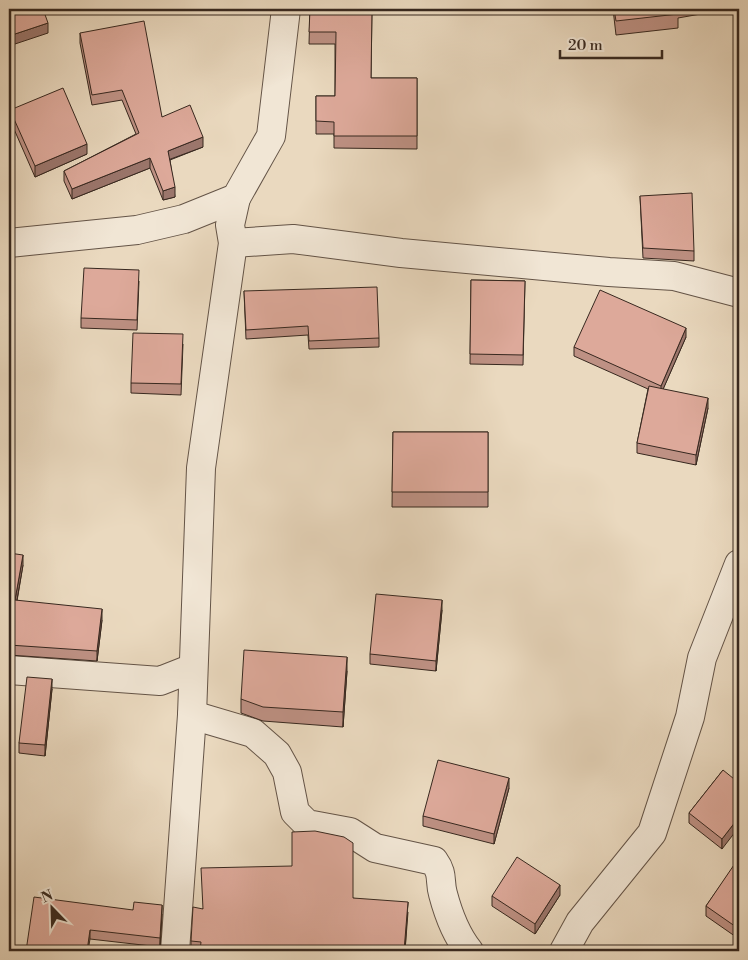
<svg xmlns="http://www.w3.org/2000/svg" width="748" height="960" viewBox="0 0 748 960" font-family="'Libre Bodoni',serif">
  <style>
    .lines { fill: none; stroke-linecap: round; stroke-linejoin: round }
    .minor-casing { stroke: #645447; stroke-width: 30 }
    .minor { stroke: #f1e6d5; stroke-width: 28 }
    .wall { fill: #be9184; stroke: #37281f }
    .shaded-wall { fill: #9b766c; stroke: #37281f }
    .building { fill: #dda99a; stroke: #37281f }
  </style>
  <rect width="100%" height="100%" fill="#ead9bf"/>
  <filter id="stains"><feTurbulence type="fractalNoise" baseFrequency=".004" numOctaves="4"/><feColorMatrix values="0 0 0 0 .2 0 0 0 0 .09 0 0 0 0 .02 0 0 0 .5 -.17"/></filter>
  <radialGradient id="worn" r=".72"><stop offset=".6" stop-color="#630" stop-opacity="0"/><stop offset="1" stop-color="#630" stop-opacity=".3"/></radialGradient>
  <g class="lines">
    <defs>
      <g id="minor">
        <polyline points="9,243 137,230 184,219 236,198 271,136 286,9"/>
        <polyline points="233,243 293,239 401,253 609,272 674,276 739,293"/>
        <polyline points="9,670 160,681 193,668"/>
        <path d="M192,715L253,733L277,754L287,772L295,812L307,824L350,832L375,848L434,861C444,875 439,880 443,894C448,913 457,936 469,951"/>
        <polyline points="175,951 192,715 201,468 233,243 230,225 236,198"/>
        <polyline points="564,951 580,922 652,833 690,717 702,658 739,564"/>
      </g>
    </defs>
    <use href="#minor" class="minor-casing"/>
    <use href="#minor" class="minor"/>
  </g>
  <g class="wall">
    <polygon points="310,9 372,9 371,78 417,78 417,149 334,148 334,134 316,134 316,96 335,96 335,44 309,44"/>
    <polygon points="613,9 729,9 678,18 678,28 616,35"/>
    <polygon points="80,33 162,117 203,147 170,160 175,197 163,200 150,168 72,199 64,181 64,171 136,134 122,100 92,105 80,43"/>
    <polygon points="10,110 87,154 35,177 10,120"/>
    <polygon points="640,196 694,251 694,261 643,258"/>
    <polygon points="471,280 525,281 523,365 470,364"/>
    <polygon points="139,281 137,330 81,328 81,318"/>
    <polygon points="244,291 379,338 379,347 309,349 308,335 246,339"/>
    <polygon points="686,337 663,389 708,408 696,465 637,453 637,443 648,389 574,356 574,347"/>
    <polygon points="183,344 181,395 131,393 131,383"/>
    <polygon points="393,432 488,432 488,507 392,507"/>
    <polygon points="9,553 23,565 17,601 102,620 97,661 9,655"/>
    <polygon points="442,610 436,671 370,664 370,654"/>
    <polygon points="347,671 343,727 263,721 241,713 241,699"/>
    <polygon points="52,689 45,756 19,753 19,743"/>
    <polygon points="723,770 722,849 689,823 689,813"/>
    <polygon points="509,788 494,844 423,826 423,816"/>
    <polygon points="739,859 739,939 706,916 706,906"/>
    <polygon points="560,895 535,934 492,906 492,896"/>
    <polygon points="353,898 408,912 405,951 191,951 191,941 202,909"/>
    <polygon points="133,910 162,914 160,947 90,939 26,951"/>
  </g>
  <g class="shaded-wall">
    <polygon points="48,23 48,33 9,46 9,36"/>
    <polygon points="203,137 203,147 168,160 168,151"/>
    <polygon points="87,144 87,154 35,177 35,166"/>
    <polygon points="150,158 150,168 72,199 72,189"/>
    <polygon points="175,187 175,197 163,200 163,191"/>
    <polygon points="686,328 686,337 661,394 661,386"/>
    <polygon points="708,398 708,408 696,465 696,455"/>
    <polygon points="23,555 23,565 15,611 15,600"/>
    <polygon points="442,600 442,610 436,671 436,661"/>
    <polygon points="102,609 102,620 97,661 97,651"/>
    <polygon points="347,657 347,671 343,727 343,712"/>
    <polygon points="52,679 52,689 45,756 45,745"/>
    <polygon points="509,778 509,788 494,844 494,834"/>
    <polygon points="739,817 739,827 722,849 722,839"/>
    <polygon points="560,885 560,895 535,934 535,924"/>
    <polygon points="408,902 405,951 404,951"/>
    <polygon points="162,905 162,914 160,947 160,938"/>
    <polygon points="90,930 90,939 88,951 87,951"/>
  </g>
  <g class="building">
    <polygon points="9,9 43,9 48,23 9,36"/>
    <polygon points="310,9 372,9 371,78 417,78 417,136 334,136 334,122 316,121 316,96 335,96 336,32 309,32"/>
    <polygon points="614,9 677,9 678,14 616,21"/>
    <polygon points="144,21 162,117 190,105 203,137 168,151 175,187 163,191 150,158 72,189 64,171 139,133 122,90 92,95 80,33"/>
    <polygon points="63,88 87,144 35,166 10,110"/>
    <polygon points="692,193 694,251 643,248 640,196"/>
    <polygon points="84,268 139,270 137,320 81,318"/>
    <polygon points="471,280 525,281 523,355 470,354"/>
    <polygon points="377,287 379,338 309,341 308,326 246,330 244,291"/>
    <polygon points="600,290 686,328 661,386 574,347"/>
    <polygon points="133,333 183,334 181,384 131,383"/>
    <polygon points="649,386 708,398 696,455 637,443"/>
    <polygon points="393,432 488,432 488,492 392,492"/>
    <polygon points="9,553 23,555 15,600 102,609 97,651 9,645"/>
    <polygon points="376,594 442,600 436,661 370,654"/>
    <polygon points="244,650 347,657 343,712 263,707 241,699"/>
    <polygon points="27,677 52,679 45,745 19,743"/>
    <polygon points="438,760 509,778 494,834 423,816"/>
    <polygon points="723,770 739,783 739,817 722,839 689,813"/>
    <polygon points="315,831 344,837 353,843 353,898 408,902 404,951 200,951 201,942 191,941 193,907 203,909 201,868 292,866 292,832"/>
    <polygon points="517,857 560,885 535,924 492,896"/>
    <polygon points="738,859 739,859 739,929 706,906"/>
    <polygon points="34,897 133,910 134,902 162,905 160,938 90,930 87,951 26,951"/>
  </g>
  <rect width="748" height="960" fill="none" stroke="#ead9bf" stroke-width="30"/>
  <rect x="10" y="10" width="728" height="940" fill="none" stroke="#37281f" stroke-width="2.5"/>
  <rect x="15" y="15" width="718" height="930" fill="none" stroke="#37281f"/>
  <g transform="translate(52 908) rotate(337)" stroke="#f1e6d5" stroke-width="4" paint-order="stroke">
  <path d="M0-4L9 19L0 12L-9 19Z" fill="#37281f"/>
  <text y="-8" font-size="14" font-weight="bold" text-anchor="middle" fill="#37281f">N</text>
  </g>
  <path d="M560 50v8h102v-8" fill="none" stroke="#37281f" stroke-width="2.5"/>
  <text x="568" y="50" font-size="15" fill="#37281f" stroke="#f1e6d5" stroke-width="4" paint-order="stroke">20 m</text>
  <rect width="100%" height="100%" filter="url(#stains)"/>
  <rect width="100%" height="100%" fill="url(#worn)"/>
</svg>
